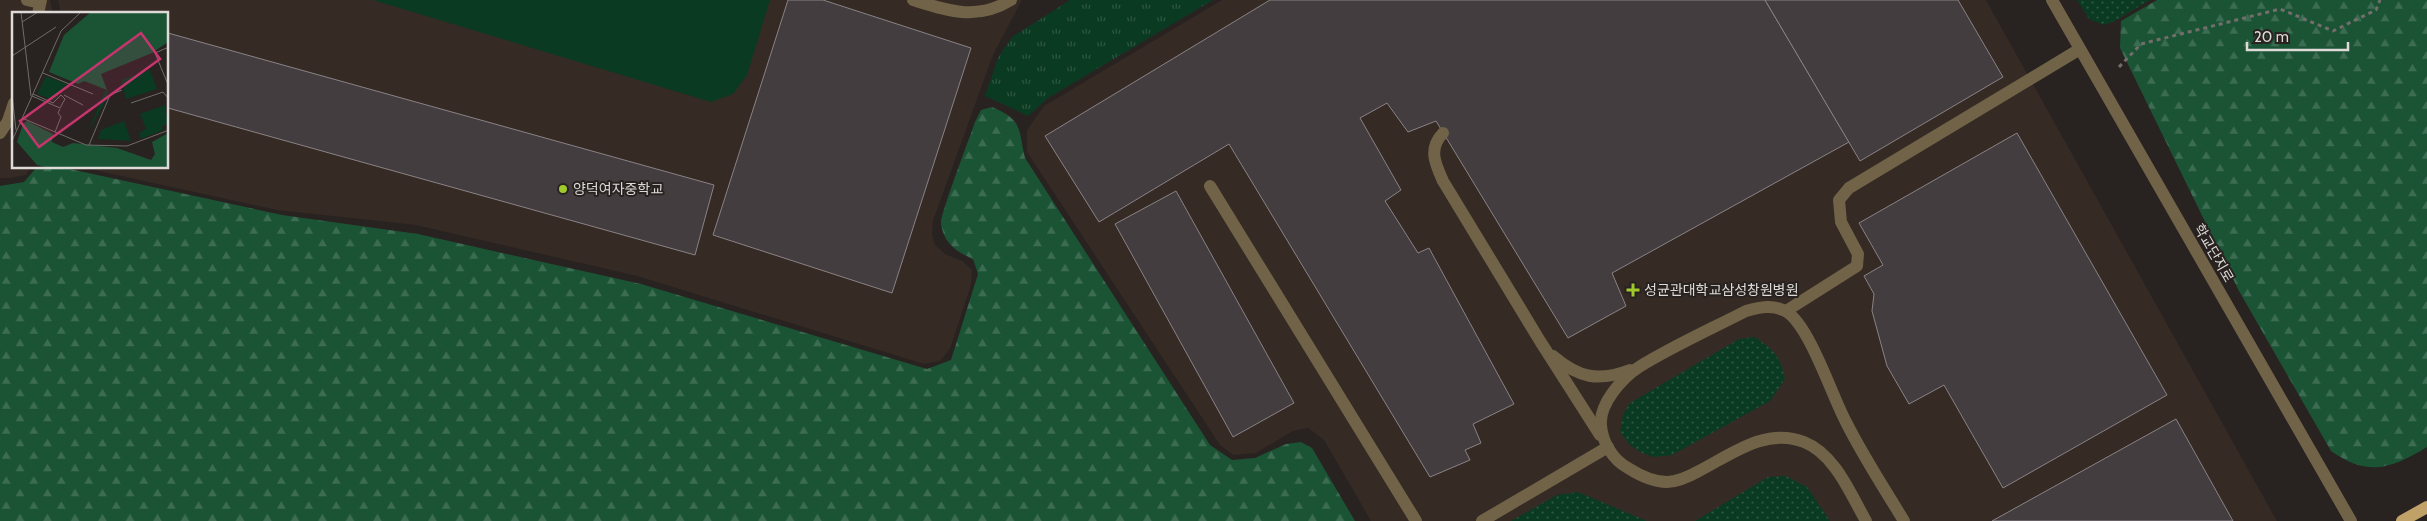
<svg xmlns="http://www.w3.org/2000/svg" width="2427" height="521" viewBox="0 0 2427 521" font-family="Cabin,'Noto Sans KR',sans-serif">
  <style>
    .built { fill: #352a24 }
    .grass { fill: url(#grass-tufts) }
    .forest { fill: url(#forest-firs) }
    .park { fill: url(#park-dots) }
    .pitch { fill: #0b3a22 }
    .building { fill: #433d40; stroke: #8a8386 }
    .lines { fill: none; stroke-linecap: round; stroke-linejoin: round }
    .path { stroke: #726e6c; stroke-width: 3; stroke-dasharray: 4 4; stroke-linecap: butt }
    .minor { stroke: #716348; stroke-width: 12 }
    .major { stroke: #c0a268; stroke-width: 12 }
    .poi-dot { fill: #a0c92c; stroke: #282220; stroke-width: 2 }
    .labels { text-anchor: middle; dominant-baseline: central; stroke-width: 4; stroke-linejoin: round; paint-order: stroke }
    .poi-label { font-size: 14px; fill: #dddad8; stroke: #282220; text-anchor: start }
    .street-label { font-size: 14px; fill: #dddad8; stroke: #282220 }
    .inset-road { fill: none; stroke: #706c6a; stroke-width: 1 }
    .view { fill: #c6356e; fill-opacity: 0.15; stroke: #c6356e; stroke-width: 2.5 }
    .inset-edge { fill: none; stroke: #dddad8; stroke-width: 2.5 }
  </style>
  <defs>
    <pattern id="grass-tufts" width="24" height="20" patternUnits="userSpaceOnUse" patternTransform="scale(1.25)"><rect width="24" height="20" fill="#0b3a22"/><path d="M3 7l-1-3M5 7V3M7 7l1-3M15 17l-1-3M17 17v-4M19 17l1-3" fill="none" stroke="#2e5641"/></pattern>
    <pattern id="forest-firs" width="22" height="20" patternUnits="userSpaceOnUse" patternTransform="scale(1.25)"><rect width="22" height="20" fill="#1b5435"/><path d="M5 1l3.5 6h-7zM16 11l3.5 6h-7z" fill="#3c6c52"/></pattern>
    <pattern id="park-dots" width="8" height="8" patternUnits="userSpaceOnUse" patternTransform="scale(1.25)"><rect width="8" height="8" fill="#0b3a22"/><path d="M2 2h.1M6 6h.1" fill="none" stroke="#2e5641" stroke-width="1.8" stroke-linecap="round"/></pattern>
  </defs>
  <rect width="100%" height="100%" fill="#282220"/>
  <g class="built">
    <polygon points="0,0 50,0 53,14 14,14 14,168 30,168 26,175 10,178 0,178"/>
    <polygon points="58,0 1022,0 993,55 933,221 932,234 935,245 945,254 962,261 972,270 971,285 950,349 940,361 924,364 637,276 416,225 277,210 85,168 168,168 168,14 61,14"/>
    <polygon points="1222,0 1986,0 2277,521 1371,521 1324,440 1308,428 1293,431 1256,453 1233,455 1220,445 1027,152 1027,130 1044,106"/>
  </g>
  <polygon class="grass" points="1070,0 1213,0 1048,98 1028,116 985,96 998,58 1012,37"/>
  <g class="forest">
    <path d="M2157,0H2427V447C2391,469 2368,477 2331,451L2239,291L2120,48L2121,21Z"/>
    <path d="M992,107C1023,120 1018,128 1025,158L1210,445L1232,460L1255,458L1286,444L1301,442L1312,448L1355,521H0V186L24,182L36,168H65L282,215L418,234L641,284L927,369L951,360L978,274L973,259C957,252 944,244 941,224C940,215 970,137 975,122L981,110Z"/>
  </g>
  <g class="park">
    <polygon points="2077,0 2150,0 2115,21 2104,25 2089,19"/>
    <path d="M1754,337C1774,349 1780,356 1785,379L1770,401L1672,455L1653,457L1640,452L1629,444L1620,432L1623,414L1630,403L1739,339Z"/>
    <polygon points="1786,476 1807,487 1830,521 1695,521 1768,477"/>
    <polygon points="1578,492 1647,521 1511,521 1557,495"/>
  </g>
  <polygon class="pitch" points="373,0 770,0 747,75 733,94 711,102"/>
  <g class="building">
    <polygon points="788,0 823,0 971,48 892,293 713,235"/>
    <polygon points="1270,0 1765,0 1849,142 1612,273 1626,306 1568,338 1436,121 1408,132 1387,103 1360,118 1401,190 1385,201 1418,253 1429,248 1514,404 1473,424 1481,443 1465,450 1470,460 1430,477 1229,144 1099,222 1045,136"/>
    <polygon points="1765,0 1958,0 2003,77 1860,161"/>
    <polygon points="168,33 714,185 695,255 168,108"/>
    <polygon points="2017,133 2167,395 2003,488 1944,385 1909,404 1887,366 1872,311 1874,294 1864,276 1883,265 1859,223"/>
    <polygon points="1176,191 1294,403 1233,437 1115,224"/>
    <polygon points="2176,419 2233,521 1992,521"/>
  </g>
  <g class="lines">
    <polyline class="path" points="2119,67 2141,44 2280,9 2333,31 2376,10 2380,0"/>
    <g class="minor">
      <polyline points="27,0 40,3"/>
      <path d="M913,0C949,11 977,21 1011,0"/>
      <polyline points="2052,0 2351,521"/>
      <polyline points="38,14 41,0"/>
      <polyline points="0,133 8,121 14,103"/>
      <path d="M1443,133C1428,149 1435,163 1443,181L1540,341L1600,435"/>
      <polyline points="1210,186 1416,521"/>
      <polyline points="1786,311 1857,266 1858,254 1841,222 1839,200 1849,188 2080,49"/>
      <path d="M1553,356C1579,378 1598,382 1630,370"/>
      <polyline points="1482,521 1608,447"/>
      <path d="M1866,521C1851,495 1835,454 1804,442C1766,427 1732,454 1699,471C1690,476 1678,482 1667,482C1653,482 1639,475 1628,468C1613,460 1602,442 1601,425C1599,404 1622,378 1639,367C1673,346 1711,329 1746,311C1760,307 1774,304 1787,312C1810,327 1832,396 1846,422C1863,456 1884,488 1904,521"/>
    </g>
    <polyline class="major" points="2402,521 2427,507"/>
  </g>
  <g class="poi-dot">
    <circle cx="563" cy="189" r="5"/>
    <path d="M1630.5 282.5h5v5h5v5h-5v5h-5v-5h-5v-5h5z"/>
  </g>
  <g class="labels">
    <g class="poi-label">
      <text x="573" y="189">양덕여자중학교</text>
      <text x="1644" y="290">성균관대학교삼성창원병원</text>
    </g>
    <g class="street-label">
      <text transform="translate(2214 253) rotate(60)">학교단지로</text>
    </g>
  </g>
  <g transform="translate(12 12)">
    <rect width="156" height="156" fill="#282220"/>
    <path d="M96,78L94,88L76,120L93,79Z" fill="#0b3a22"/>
    <path d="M79,0H156V30L140,41L89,62L95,78L72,69L66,72L37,60L52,23ZM15,109L41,122L40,130L51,135L61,131L105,136L139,148L143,142L140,130L156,121V156H38L25,153L5,130L11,112Z" fill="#1b5435"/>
    <path d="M34,64L55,72L42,88L25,82Z" fill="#0b3a22"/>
    <path d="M138,58L145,77L114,87L109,68ZM153,93L156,112L150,114L151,118L129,127L127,121L134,117L128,102ZM112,109L119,129L86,127L89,118Z" fill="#0b3a22"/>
    <path class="inset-road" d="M9,0L19,84M10,10L26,0M157,35L143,41L157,75M0,44L44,15M31,61L81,82M0,83L4,118M52,83L71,93M20,84L48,96L53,87L49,83L41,91L21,82M119,91L151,80L157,87M10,106L74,133L115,134L157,118M43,120L49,105L46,101L48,97M0,129L49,19L69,0M77,133L98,83L110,78"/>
    <path class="view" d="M129,21L148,47L27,135L8,109Z"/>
    <rect width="156" height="156" class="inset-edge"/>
  </g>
  <path d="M2247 42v8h101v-8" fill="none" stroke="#dddad8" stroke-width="2.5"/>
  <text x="2254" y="42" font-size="15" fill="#dddad8" stroke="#282220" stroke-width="4" paint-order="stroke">20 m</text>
</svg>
